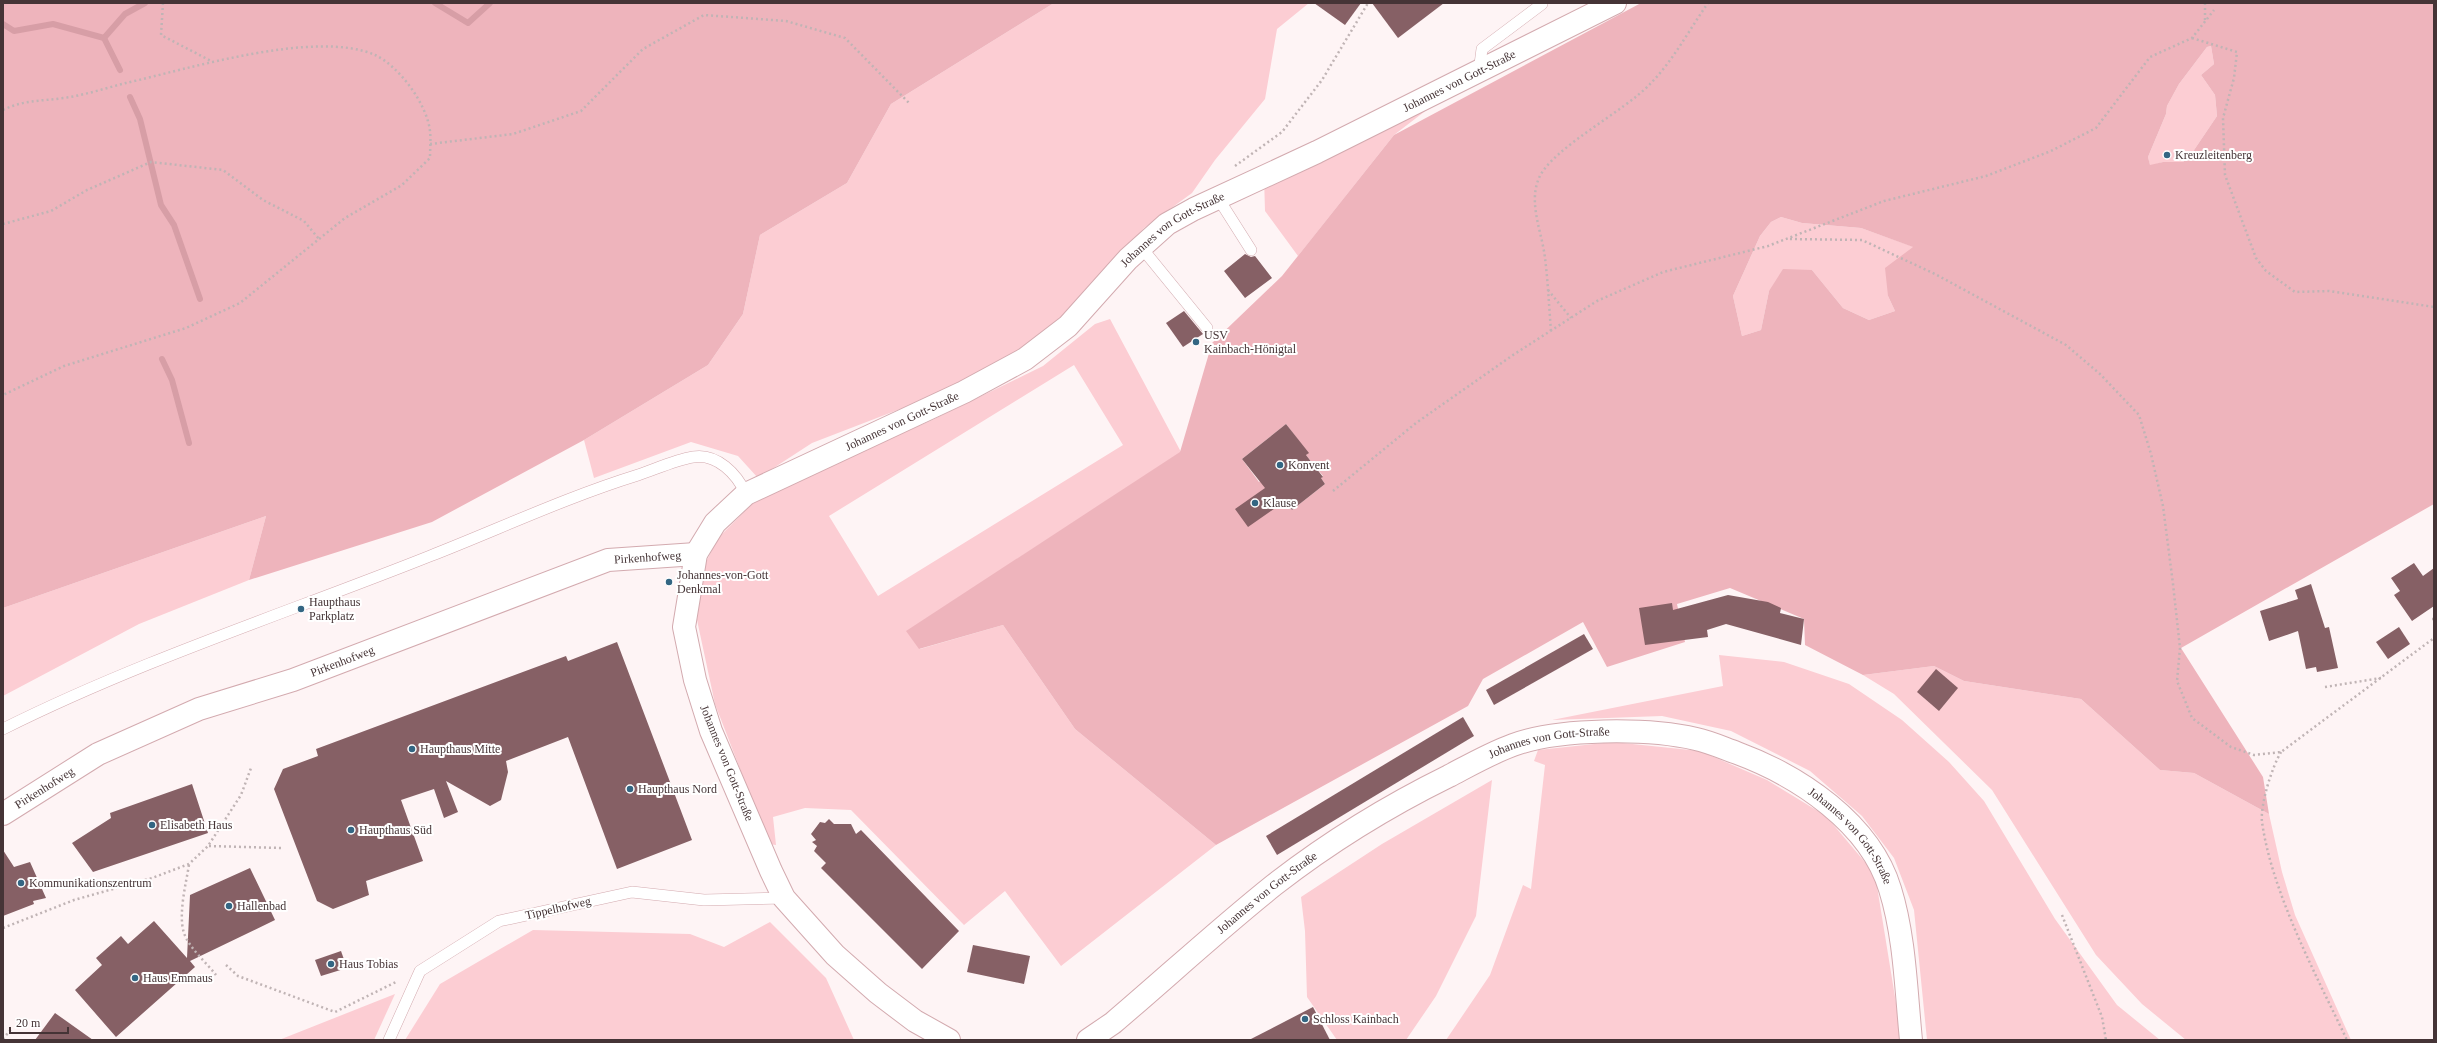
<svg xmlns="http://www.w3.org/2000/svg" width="2437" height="1043" viewBox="0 0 2437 1043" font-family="'Times New Roman',serif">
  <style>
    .green { fill: #fccdd3; fill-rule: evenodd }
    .forest { fill: #eeb4bc; fill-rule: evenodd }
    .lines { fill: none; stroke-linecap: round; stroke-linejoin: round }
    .stream { stroke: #d79ea6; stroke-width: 6 }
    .building { fill: #866065 }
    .lane-casing { stroke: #d3aaaf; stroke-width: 12 }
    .street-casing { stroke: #d3aaaf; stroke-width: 24 }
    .secondary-casing { stroke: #d3aaaf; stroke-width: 24 }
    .path { stroke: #c0b4b5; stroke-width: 2.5; stroke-dasharray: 2 3; stroke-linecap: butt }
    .lane { stroke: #fff; stroke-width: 11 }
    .street { stroke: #fff; stroke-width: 22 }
    .secondary { stroke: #fff; stroke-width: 22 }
    .poi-dot { fill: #336683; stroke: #fff; stroke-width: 1.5 }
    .labels { text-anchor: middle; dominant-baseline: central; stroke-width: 4; stroke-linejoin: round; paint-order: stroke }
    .street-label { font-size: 12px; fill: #453436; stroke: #fff }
    .poi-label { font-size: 12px; fill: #453436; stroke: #fff; text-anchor: start }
  </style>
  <rect width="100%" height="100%" fill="#fef4f5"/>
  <g class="green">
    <polygon points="1054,3 1309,3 1277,29 1265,99 1215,160 1192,193 1144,228 1112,266 1081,294 1063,320 1018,354 934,396 812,443 758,478 738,456 691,442 594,478 584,440 708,365 743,314 760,235 847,183 891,104"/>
    <polygon points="2211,46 2214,64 2201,75 2215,95 2217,116 2192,153 2183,162 2163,162 2150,166 2148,157 2166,114 2167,106 2179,84 2207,47"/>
    <polygon points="1471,76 1394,135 1298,256 1265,211 1264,177"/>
    <polygon points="1781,217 1802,223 1861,228 1914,247 1888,296 1895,311 1869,320 1843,308 1812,270 1769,291 1761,330 1742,336 1733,296 1760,236 1771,222"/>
    <path d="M1110,319L1181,452L907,631L920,649L1003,625L1075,729L1216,845L1061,966L1005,891L964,925L851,810L805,808L773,817L776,845L769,844L715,704L697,620L700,583L706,562L718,538L760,496L930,421L1043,366L1095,324ZM1074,365L1123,445L878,596L829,516Z"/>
    <polygon points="266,516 249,580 139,624 3,696 3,608"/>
    <polygon points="1719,655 1784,662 1849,684 1902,720 1949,762 1984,801 2055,919 2117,1005 2160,1040 1927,1040 1914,910 1894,858 1862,816 1810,771 1731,731 1662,716 1552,720 1723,686"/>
    <polygon points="1934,666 1964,681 2081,699 2160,770 2194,773 2269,814 2282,872 2295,915 2351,1040 2186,1040 2142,1004 2096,955 1992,790 1894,694 1863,675"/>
    <polygon points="1613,742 1700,751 1767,780 1826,816 1875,874 1902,1040 1446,1040 1490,975 1523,885 1531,889 1545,765 1534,761 1538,750"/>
    <polygon points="1492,780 1476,916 1436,996 1406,1040 1337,1040 1307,997 1305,931 1301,897 1382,844"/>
    <polygon points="770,922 826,978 854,1040 405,1040 440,984 533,930 690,934 724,947"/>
    <polygon points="395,994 374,1040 279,1040"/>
  </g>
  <g class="forest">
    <polygon points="3,3 1054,3 891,104 847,183 760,235 743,314 708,365 584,440 432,522 249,580 266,516 3,608"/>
    <path d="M1641,3H2434V504L2181,648L2263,777L2269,814L2194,773L2160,770L2081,699L1964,681L1934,666L1863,675L1805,645L1804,619L1730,588L1677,604L1685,642L1607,667L1583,622L1483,679L1468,706L1216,845L1075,729L1003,625L919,649L906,631L1180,452L1212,343L1282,276L1394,135ZM2211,46L2214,64L2201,75L2215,95L2217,116L2192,153L2183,162H2163L2150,165L2148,157L2166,114L2167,106L2179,84L2207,47ZM1781,217L1802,223L1861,228L1913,247L1885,268L1888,296L1895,311L1869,320L1843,308L1812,270L1783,269L1769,291L1761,330L1742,336L1733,296L1760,236L1771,222ZM1286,424L1308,453L1306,455L1323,476L1321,478L1325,484L1292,510L1288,505L1284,507L1262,480L1259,482L1242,459Z"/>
  </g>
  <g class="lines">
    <g class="stream">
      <polyline points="435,3 468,23 490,3"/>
      <polyline points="3,24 14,31 53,24 104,38 125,14 145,3"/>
      <polyline points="104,38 120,70"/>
      <polyline points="130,97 140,119 161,205 174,225 200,299"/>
      <polyline points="162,359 172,380 189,443"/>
    </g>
  </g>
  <g class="building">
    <polygon points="1314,3 1361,3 1345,25"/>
    <polygon points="1372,3 1444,3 1398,38"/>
    <polygon points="1245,254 1251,257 1255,256 1272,278 1245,298 1224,271"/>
    <polygon points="1184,311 1203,334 1183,347 1166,323"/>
    <polygon points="1286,424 1309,453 1306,455 1323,477 1321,478 1325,484 1292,510 1288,505 1284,507 1281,504 1248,527 1235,509 1265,488 1242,459"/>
    <polygon points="2414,563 2423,576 2434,568 2434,606 2412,621 2394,595 2400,591 2391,578"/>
    <polygon points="2311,584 2325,628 2329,627 2338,668 2317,672 2316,667 2306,669 2298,631 2269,641 2260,611 2298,599 2295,590"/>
    <polygon points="1728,595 1768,602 1781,608 1780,613 1804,619 1801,645 1726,624 1707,630 1708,637 1645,645 1639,608 1672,603 1673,610"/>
    <polygon points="2399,627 2410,644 2388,659 2376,642"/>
    <polygon points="1584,634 1593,649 1494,705 1486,690"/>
    <polygon points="617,642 692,840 617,869 568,737 506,761 508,772 501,800 490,806 446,781 458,812 444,818 434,789 401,800 423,861 366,881 369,895 333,909 317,901 274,789 283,769 318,756 316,749 566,656 568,661"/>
    <polygon points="1936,669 1958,688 1939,711 1917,692"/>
    <polygon points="1463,717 1474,736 1277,855 1266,836"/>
    <polygon points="192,784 208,833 93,872 72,843 111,818 110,813"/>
    <polygon points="829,819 834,824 851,824 856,834 861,830 959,931 922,969 821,868 826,863 814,851 817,846 812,842 816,840 811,834 820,822 825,823"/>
    <polygon points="3,850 14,867 30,862 46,898 33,901 34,904 3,916"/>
    <polygon points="250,868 275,920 190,961 195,967 116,1037 75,990 102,965 96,958 121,936 128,944 154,921 187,958 190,895"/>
    <polygon points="973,945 1030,956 1024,984 967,972"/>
    <polygon points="341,951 347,968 321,976 315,960"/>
    <polygon points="1313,1007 1330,1040 1249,1040"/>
    <polygon points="55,1013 93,1040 35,1040"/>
  </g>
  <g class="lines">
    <defs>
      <g id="lane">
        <polyline points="1479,72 1482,49 1542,4"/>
        <polyline points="1218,198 1251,250"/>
        <polyline points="1141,247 1207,328"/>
        <path d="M3,729C141,660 287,613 430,556C499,529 567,497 638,475C656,469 675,460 693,457C717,453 737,474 746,494"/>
        <polyline points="389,1040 420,971 499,921 632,892 704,900 784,898"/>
      </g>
      <g id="street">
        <path id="s1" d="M3,814L98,754L199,709L293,680L608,560L696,554"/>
      </g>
      <g id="secondary">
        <path id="s2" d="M949,1040L915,1021L878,993L835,955L784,898L771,871L711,731L695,680L684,627L696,554L715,523L746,494L964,392L1025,359L1068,326L1128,259L1167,224L1194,209L1317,152L1615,3"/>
        <path id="s3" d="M1088,1040L1113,1023C1167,977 1219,929 1274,885C1328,843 1388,806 1449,776C1470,765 1491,753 1513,745C1559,728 1648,728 1696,739C1710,742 1723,748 1737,753C1799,776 1870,823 1890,889C1905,937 1906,991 1911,1040"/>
      </g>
    </defs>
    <use href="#lane" class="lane-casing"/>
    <use href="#street" class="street-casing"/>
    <use href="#secondary" class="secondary-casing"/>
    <g class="path">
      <polyline points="163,3 161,35 213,62"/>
      <polyline points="2205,20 2205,3"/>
      <polyline points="2192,38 2237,52 2234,78 2223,118 2225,175 2256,258 2266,271 2295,292 2329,291 2434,307"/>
      <path d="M3,110C23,100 42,101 64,98C85,95 106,88 126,83C188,69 316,29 375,55C399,66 427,104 430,131C431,140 430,149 430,158L402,185L345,218L240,303L186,328L64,366L3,395"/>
      <polyline points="430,144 513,134 581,111 643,49 704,15 786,21 845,38 910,104"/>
      <polyline points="1235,166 1282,132 1322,80 1368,3"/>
      <polyline points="3,224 51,211 87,190 151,162 223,170 263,200 304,221 319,239"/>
      <polyline points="1790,239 1862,240 1935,274 2066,345 2100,374 2139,415 2151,454 2163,506 2173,584 2180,648 2177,681 2192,718 2231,747 2254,755 2281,752 2434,638"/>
      <polyline points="1548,290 1571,318"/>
      <path d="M1551,331C1549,306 1548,282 1545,258C1542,232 1528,203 1539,178C1552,148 1625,111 1650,84C1673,61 1689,30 1708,3"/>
      <polyline points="1333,491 1416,423 1513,355 1597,301 1663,272 1768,246 1884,201 1986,176 2051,151 2096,128 2150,57 2192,38 2214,10"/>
      <polyline points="2432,619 2434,619"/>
      <polyline points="2325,687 2381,678"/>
      <path d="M2281,752C2272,767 2260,805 2262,822C2272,893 2316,975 2347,1040"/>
      <polyline points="209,846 281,848"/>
      <path d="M189,865C186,883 178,915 184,933C189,948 206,962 216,975"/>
      <polyline points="2062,915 2102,1017 2106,1040"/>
      <polyline points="3,928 74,900 152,878 189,864 208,846 241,795 251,768"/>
      <polyline points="226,965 238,976 335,1012 398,981"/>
      <polyline points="3,1039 12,1028"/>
    </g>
    <use href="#lane" class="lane"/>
    <use href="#street" class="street"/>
    <use href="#secondary" class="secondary"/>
  </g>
  <g class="poi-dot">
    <circle cx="2167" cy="155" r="4"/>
    <circle cx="1196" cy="342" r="4"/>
    <circle cx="1280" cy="465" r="4"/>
    <circle cx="1255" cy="503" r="4"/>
    <circle cx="669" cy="582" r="4"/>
    <circle cx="301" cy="609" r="4"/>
    <circle cx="412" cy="749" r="4"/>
    <circle cx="630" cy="789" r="4"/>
    <circle cx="152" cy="825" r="4"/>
    <circle cx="351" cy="830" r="4"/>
    <circle cx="21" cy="883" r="4"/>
    <circle cx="229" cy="906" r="4"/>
    <circle cx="331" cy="964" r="4"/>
    <circle cx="135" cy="978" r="4"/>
    <circle cx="1305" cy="1019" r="4"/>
  </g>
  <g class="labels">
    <g class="street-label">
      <text stroke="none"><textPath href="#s2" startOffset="1494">Johannes von Gott-Straße</textPath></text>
      <text stroke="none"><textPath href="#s2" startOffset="1170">Johannes von Gott-Straße</textPath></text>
      <text stroke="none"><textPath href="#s2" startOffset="834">Johannes von Gott-Straße</textPath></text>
      <text stroke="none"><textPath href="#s1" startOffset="698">Pirkenhofweg</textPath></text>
      <text stroke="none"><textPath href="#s1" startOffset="374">Pirkenhofweg</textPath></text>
      <text stroke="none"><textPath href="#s3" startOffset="556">Johannes von Gott-Straße</textPath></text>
      <text transform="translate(727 763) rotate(68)">Johannes von Gott-Straße</text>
      <text stroke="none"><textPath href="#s1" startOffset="49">Pirkenhofweg</textPath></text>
      <text stroke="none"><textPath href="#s3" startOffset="892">Johannes von Gott-Straße</textPath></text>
      <text stroke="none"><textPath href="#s3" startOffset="232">Johannes von Gott-Straße</textPath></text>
      <text transform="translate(558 908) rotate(-13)">Tippelhofweg</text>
    </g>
    <g class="poi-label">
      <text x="2175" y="155">Kreuzleitenberg</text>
      <text x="1204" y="335">USV<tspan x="1204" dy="14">Kainbach-Hönigtal</tspan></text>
      <text x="1288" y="465">Konvent</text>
      <text x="1263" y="503">Klause</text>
      <text x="677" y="575">Johannes-von-Gott<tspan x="677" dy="14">Denkmal</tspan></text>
      <text x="309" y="602">Haupthaus<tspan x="309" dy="14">Parkplatz</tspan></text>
      <text x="420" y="749">Haupthaus Mitte</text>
      <text x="638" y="789">Haupthaus Nord</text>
      <text x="160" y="825">Elisabeth Haus</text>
      <text x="359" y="830">Haupthaus Süd</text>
      <text x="29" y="883">Kommunikationszentrum</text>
      <text x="237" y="906">Hallenbad</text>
      <text x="339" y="964">Haus Tobias</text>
      <text x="143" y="978">Haus Emmaus</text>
      <text x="1313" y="1019">Schloss Kainbach</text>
    </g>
  </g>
  <rect width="2437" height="1043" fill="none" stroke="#453436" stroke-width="8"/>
  <path d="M10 1027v6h58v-6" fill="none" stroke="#453436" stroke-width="2"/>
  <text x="16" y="1027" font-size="12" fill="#453436" stroke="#ffffff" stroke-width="3" paint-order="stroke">20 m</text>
</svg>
